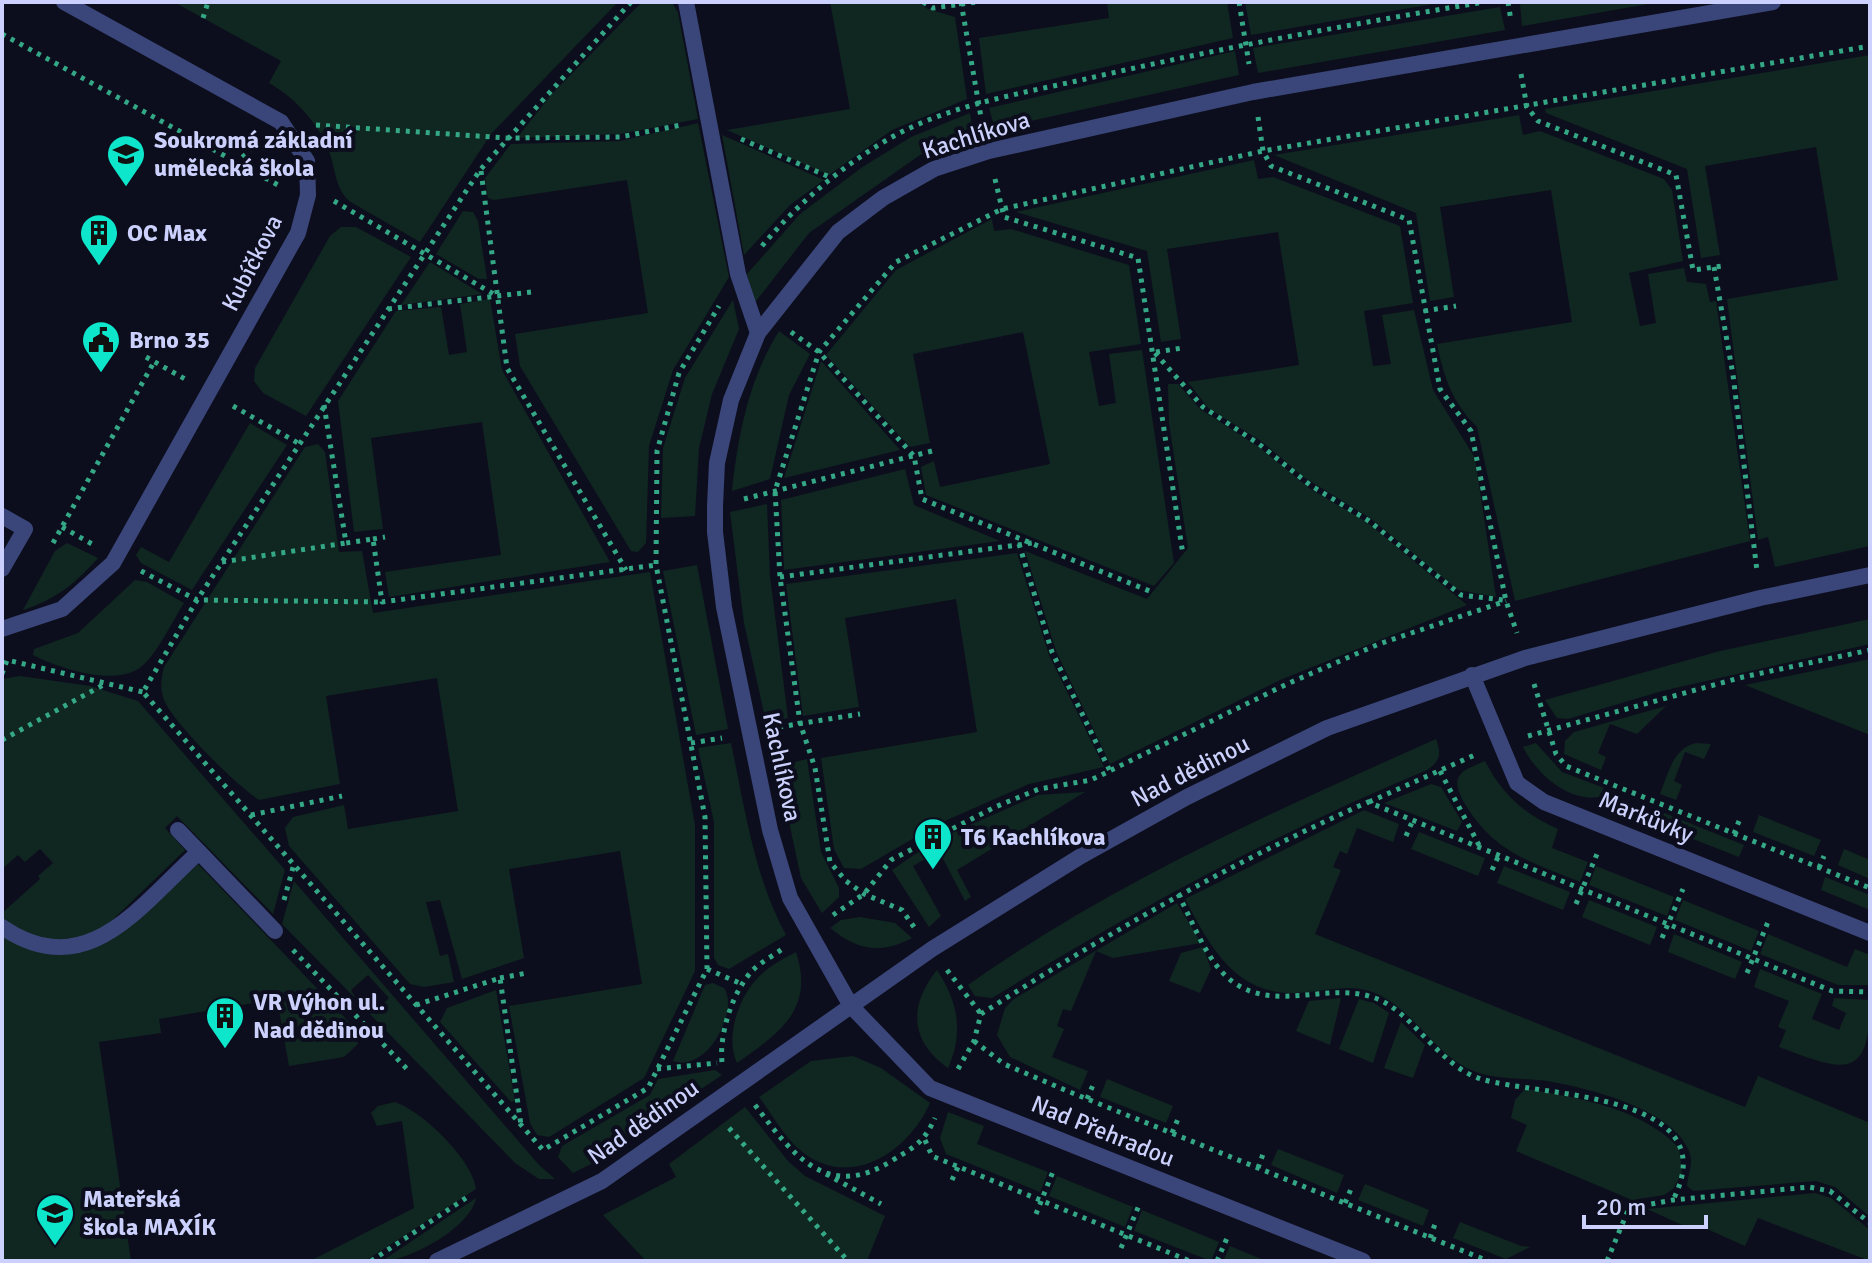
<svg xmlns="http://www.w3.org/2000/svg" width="1872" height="1263" viewBox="0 0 1872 1263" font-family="Signika,sans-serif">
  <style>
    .green { fill: #102620 }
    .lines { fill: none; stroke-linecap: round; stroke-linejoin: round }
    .path { stroke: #34a886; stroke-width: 5; stroke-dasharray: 4 6; stroke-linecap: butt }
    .service { stroke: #3a4679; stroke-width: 16 }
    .minor { stroke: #3a4679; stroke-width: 16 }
    .labels { text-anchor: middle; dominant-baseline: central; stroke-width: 8; stroke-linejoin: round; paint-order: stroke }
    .street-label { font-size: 24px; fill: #cbd1fc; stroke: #0d0e1d }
    .poi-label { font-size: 24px; font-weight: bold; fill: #cbd1fc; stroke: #0d0e1d; text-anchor: start }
  </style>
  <rect width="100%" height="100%" fill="#0d0e1d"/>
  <g class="green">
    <path d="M174,2H618L491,134L420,242L349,201C335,187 336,172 330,154C320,125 296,98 269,83L281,61Z"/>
    <polygon points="642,2 672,2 678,13 698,119 620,134 517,138 551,95"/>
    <polygon points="830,2 917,2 928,9 955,17 967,99 892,130 829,175 727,130 850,109"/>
    <polygon points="1107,2 1227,2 1233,38 986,94 979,38 1109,18"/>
    <polygon points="1245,2 1445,2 1251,35"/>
    <polygon points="1533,2 1660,2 1522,26 1520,4"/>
    <polygon points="1500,7 1505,30 1258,73 1253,48"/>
    <polygon points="1235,51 1239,75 995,129 989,108"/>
    <polygon points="1870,55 1870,546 1775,567 1768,537 1758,540 1727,299 1838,280 1816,147 1705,166 1720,255 1701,258 1687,169 1546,113 1545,109"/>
    <polygon points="970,113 974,137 920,155 809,233 753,305 747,274 800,214 861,168 911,137"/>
    <path d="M1519,115L1523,135L1540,131L1664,179L1672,190L1683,261L1629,273L1640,326L1656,323L1648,274L1684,268L1687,282L1706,284L1710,302L1716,301L1750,541L1515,601L1477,427C1452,402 1444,378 1437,344L1572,322L1551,190L1440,207L1454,297L1430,301L1416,213L1274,155Z"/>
    <polygon points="698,123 729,277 673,370 649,446 646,543 638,552 631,551 520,366 515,334 648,313 627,180 494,200 488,198 485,178 511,144 620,141"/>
    <polygon points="722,135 824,180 790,205 744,255"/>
    <polygon points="1254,160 1258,179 1273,177 1400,226 1413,303 1364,311 1373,366 1391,364 1382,315 1414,310 1433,390 1475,458 1496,597 1458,590 1370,518 1305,478 1261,441 1208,408 1188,382 1299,365 1278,232 1167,249 1181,339 1161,342 1147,251 1016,212"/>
    <polygon points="463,211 473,212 478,221 487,279 479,279 436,254"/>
    <polygon points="992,219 994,231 1011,229 1129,265 1141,344 1089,352 1099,406 1116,403 1109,354 1142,350 1174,563 1154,586 926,495 921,467 934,461 940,487 1050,464 1023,332 913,354 930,443 910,447 826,355 896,270"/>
    <polygon points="341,227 356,227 411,257 306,416 263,393 254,381 255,368 330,236"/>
    <polygon points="430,262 482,294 401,305"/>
    <polygon points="490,299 502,370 610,562 389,597 385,572 501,555 482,422 371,438 383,529 354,532 338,401 396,311 441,307 449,355 467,352 460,304"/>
    <polygon points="733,300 739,329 712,394 699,448 695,516 661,518 663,448 685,378"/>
    <path d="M779,331L810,354L789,395L770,479L732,491C738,435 749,379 779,331Z"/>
    <polygon points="821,361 900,450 784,478"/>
    <polygon points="1168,384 1178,384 1200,409 1259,447 1309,488 1368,523 1467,605 1280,680 1110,764 1056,651 1025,551 1147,599 1188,548 1169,423"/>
    <polygon points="250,423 287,445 192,590 141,563 136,555 141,547 169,562"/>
    <path d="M318,444L325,452L339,552L362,551L373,613L650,572L695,825V971L644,1078L549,1137L537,1135L530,1123L509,1006L642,984L620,851L509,869L524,958L462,979L440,900L426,902L440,956L448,954L454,982L424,987L410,984L289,846L285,828L293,817L344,805L348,829L458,811L437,678L326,696L340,784L259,800C235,784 179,728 166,704C159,691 161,680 164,667L305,447Z"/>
    <polygon points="905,469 914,505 1000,541 784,570 781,500"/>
    <polygon points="767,504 770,576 788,718 766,722 744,623 730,512"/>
    <path d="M67,543L98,558C75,584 56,599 23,610L55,551Z"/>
    <polygon points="1017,553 1049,655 1104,767 1029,784 938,824 861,869 844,868 834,849 821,758 977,732 956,599 845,618 859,707 803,716 786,584"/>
    <polygon points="697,565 728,729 696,735 663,571"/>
    <path d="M135,580L147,582L184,603C173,620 157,654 142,666C117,688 58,668 33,655L34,649L78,633Z"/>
    <polygon points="1870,619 1870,644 1662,691 1568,719 1557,718 1545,700 1720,651"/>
    <polygon points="1870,659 1870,735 1745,685"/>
    <path d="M20,676L90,686L138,701L285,870L273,914L177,816L165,828L185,850L95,937C59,946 33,939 2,922V913L40,879L38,876L53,863L40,849L25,862L18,855L2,869V679Z"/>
    <polygon points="1666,706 1637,734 1610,724 1598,753 1606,757 1601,770 1564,754 1565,741 1574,732"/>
    <path d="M1436,739C1441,753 1441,761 1427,770C1275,833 1132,912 992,998L975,996L968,985C1112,883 1275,811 1436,739Z"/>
    <path d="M731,743C745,809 754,876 786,935L729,969L718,965L714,958V822L698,748Z"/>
    <path d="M1536,743L1562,772L1615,792C1578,811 1539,778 1523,747Z"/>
    <path d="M1696,743L1711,744L1704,759L1685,752L1674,781L1682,785L1676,800L1660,794C1668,774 1673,748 1696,743Z"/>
    <polygon points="807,759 821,852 839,888 839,897 822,913 801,878 777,766"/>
    <path d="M1485,761C1502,794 1524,814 1558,829L1552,848L1588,862L1580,882C1530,862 1494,852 1465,804C1449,775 1459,772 1485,761Z"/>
    <polygon points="1431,784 1441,787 1462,822 1457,831 1384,803"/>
    <polygon points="1085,792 957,870 971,897 965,901 939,851 913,866 941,916 929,927 892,870 936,840 1038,795"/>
    <path d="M1364,810L1399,824L1393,842L1357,828L1347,854L1340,851L1333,867L1341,870L1315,934L1745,1107L1758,1076L1870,1123V1217L1835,1187L1816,1181L1693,1191L1687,1186C1688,1173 1694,1164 1689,1151C1673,1110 1592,1089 1552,1082C1525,1077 1494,1081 1469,1069C1433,1052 1413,1009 1375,993C1355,984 1331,989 1309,992C1239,1001 1213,952 1185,899Z"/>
    <polygon points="1657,810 1744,845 1739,857 1670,830"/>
    <polygon points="1759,815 1821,840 1814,856 1753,832"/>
    <polygon points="1419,832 1485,858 1478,876 1411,849"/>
    <polygon points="1844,849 1870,860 1870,879 1838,865"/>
    <path d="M198,864L353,1026L358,1044L344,1057L289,1066L277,999L159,1019L161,1033L99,1042L131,1261H2V934C17,946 35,950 54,951C115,955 156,902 198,864Z"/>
    <polygon points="1504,866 1570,892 1563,910 1497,883"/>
    <polygon points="1596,866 1674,897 1667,916 1589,885"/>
    <polygon points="1825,877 1870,895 1870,910 1821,890"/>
    <polygon points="294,881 539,1165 555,1179 539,1179 515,1163 365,1009 374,1013 389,998 368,975 351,990 356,999 282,924"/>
    <polygon points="1589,900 1657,927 1650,945 1582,917"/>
    <polygon points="1683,900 1759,931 1751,951 1675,920"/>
    <polygon points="1177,903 1201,943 1113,958 1096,951 1071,1011 1063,1009 1057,1026 1064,1029 1052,1057 1088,1071 1080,1090 1010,1057 997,1035 1005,1008 1014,999"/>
    <path d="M860,917L895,923L912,938C879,955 858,950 830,928L841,920Z"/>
    <polygon points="1674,934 1742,962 1735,979 1668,952"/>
    <polygon points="1768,934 1847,967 1855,949 1870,955 1870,985 1838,985 1760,954"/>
    <polygon points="1203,947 1211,969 1200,993 1169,981 1181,953"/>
    <path d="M796,952C815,1010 779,1033 737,1063C724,1036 740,991 764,972C773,964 785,958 796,952Z"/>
    <path d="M1760,969L1822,994L1812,1019L1839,1030L1846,1013L1832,1006L1834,998L1870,1000C1870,1083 1843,1071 1779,1047L1786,1030L1778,1027L1789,1001L1754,987Z"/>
    <path d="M937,970C958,1002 964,1032 948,1068C910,1041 908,1006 937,970Z"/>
    <path d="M713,983L724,988C739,1008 709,1073 673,1061L705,985Z"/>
    <polygon points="496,990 515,1101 511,1102 440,1022 447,1008"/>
    <polygon points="1341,998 1330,1045 1296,1031 1309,1001"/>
    <polygon points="1359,999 1374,1003 1389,1013 1373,1063 1339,1049"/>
    <polygon points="1401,1022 1425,1045 1413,1078 1384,1068"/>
    <path d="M853,1056L881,1068L930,1103C911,1147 859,1186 811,1158C788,1145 774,1117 759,1097L811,1061Z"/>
    <polygon points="715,1070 722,1075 591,1164 573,1173 558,1157 562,1146 650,1095 658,1079"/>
    <polygon points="1107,1079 1173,1106 1166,1123 1100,1097"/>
    <path d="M1525,1089C1576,1097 1642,1108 1679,1148L1682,1173L1673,1189L1664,1195L1632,1200L1516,1151L1527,1125L1511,1118L1515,1100Z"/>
    <path d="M395,1102C422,1111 473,1160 476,1189L365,1261H310L414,1208L402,1121L377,1126L371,1113L378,1106Z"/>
    <polygon points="745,1107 788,1161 805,1176 885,1216 868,1258 870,1261 646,1261 603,1215 676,1177 669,1164"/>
    <polygon points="948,1112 984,1126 977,1144 1048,1172 1040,1192 946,1154 940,1138"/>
    <polygon points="1278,1149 1344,1175 1337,1193 1271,1165"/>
    <polygon points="1057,1176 1133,1207 1125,1227 1049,1196"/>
    <polygon points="1365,1184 1429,1210 1423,1226 1358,1200"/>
    <polygon points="1815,1193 1831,1198 1870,1230 1870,1261 1758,1218 1745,1246 1707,1229 1691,1229 1647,1209"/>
    <path d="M476,1198C471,1227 409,1261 382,1261Z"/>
    <polygon points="1142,1210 1219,1242 1211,1261 1134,1231"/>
    <polygon points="1460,1222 1521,1246 1530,1247 1506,1259 1453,1238"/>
    <polygon points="1230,1246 1266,1261 1223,1261"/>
  </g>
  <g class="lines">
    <g class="path">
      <polyline points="631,2 480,170 197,600 143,692 543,1150 648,1088 707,969 705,817 656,565 657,451 679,373 719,306"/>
      <polyline points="923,2 933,8 977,2"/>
      <polyline points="961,2 982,123"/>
      <polyline points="1239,2 1249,64"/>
      <polyline points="1508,2 1511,21"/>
      <polyline points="203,18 208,2"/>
      <polyline points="2,34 278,185"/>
      <polyline points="1521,74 1527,107 1538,121 1676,175 1693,270 1722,266"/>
      <polyline points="1258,117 1263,151 1271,166 1409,220 1440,389 1471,431 1506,601 1517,633"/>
      <polyline points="316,125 507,138 620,137 681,125"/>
      <polyline points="741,139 832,178"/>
      <polyline points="235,164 259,142"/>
      <polyline points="481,171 507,368 626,570"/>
      <polyline points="995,179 1004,217 1138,258 1183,555"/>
      <polyline points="334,201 497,296"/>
      <path d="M762,246C798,203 843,165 892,137C952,104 1024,93 1090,78C1221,48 1352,24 1484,2"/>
      <polyline points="1714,267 1733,375 1757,571"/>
      <polyline points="388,309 531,292"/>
      <polyline points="1424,311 1456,306"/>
      <polyline points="791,332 819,352 914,456 922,499 1152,592"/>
      <polyline points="1156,352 1182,348"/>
      <polyline points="1155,353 1203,407 1259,444 1310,485 1369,521 1461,595 1503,600"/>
      <polyline points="146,357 185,379"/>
      <polyline points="324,405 346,543 373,539 382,602 656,565"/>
      <polyline points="233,406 298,443"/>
      <polyline points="744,499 932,451"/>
      <polyline points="62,527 92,544"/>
      <polyline points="373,539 385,537"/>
      <polyline points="53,543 154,362"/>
      <polyline points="1019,544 1052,652 1110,771"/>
      <polyline points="222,562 346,543"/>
      <polyline points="141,571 197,600 382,602"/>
      <polyline points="780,577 1032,543"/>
      <polyline points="2,674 7,660 143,692"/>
      <polyline points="1534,684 1556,754 1566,766 1870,888"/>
      <polyline points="779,727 860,714"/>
      <polyline points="1528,736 1743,677 1870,650"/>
      <polyline points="2,740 105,684"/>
      <polyline points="691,743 722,738"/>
      <polyline points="1440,771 1480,847"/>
      <polyline points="1369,802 1477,754"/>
      <polyline points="251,815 342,796"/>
      <polyline points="1734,834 1739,821"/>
      <polyline points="1406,836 1413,820"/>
      <polyline points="1819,868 1824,856"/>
      <polyline points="1492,870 1499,855"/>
      <path d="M1178,894C1193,922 1207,963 1233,982C1276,1013 1330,981 1375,998C1412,1011 1439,1066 1481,1079C1540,1097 1729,1091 1673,1200"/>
      <polyline points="284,900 294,864"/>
      <polyline points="1576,904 1597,854"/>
      <polyline points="833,915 864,894 891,860 995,807 1039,789 1091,780 1287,684 1379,644 1506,601"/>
      <polyline points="914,927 902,910 864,894 846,881 830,862 815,768 800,723 780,577 775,491 819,352 896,262 1002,209 1263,151 1870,46"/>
      <polyline points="1662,938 1683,889"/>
      <polyline points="293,950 408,1070"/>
      <polyline points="707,969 744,985"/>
      <polyline points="947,970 981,1014"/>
      <polyline points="1747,973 1768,922"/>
      <polyline points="500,978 527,973"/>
      <polyline points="416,1005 500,978 521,1125"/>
      <polyline points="974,1041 1004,1064 1065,1090 1488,1261"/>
      <path d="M722,1062C719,1034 733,990 753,970C762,961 775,955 785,947"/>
      <polyline points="657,1069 717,1063"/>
      <path d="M958,1069L974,1041L981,1014C1106,934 1232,862 1368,802L1832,991L1870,992"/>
      <polyline points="1087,1099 1093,1085"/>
      <path d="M755,1105C793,1155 827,1202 893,1160C916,1146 924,1142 935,1118"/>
      <polyline points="729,1128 848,1261"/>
      <polyline points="1172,1133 1178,1119"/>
      <polyline points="925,1140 932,1156 1190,1261"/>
      <polyline points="1258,1168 1263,1154"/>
      <polyline points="826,1174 881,1204"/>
      <polyline points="952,1180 958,1167"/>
      <polyline points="1345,1203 1351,1189"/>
      <polyline points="1036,1214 1054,1169"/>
      <polyline points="1430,1238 1435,1224"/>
      <polyline points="1121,1248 1140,1203"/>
      <polyline points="371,1261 466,1198"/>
      <polyline points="1217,1261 1227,1238"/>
      <polyline points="1607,1261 1629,1208 1673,1200 1809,1187 1830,1191 1870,1223"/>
    </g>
    <g class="service">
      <polyline points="686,2 738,274 758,333"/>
      <polyline points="2,516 25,529 2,569"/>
      <polyline points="178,830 275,931"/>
      <path d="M2,927C87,985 140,905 199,852"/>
    </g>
    <g class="minor">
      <polyline points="2,629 62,609 113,563 298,233 308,195 307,161 281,122 64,2"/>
      <polyline points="1472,675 1517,783 1544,802 1870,933"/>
      <polyline points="437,1261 602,1181 932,949 1081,856 1187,797 1327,728 1525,658 1760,598 1870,575"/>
      <polyline points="1363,1261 930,1088 851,1006 790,898 770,830 724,607 715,532 715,506 717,463 731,400 758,333 838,232 883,198 934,169 989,151 1253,92 1773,2"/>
    </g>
  </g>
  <defs>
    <symbol id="school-pin" viewBox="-11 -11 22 30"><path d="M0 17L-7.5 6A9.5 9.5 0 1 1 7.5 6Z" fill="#0de6ca" stroke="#0d0e1d"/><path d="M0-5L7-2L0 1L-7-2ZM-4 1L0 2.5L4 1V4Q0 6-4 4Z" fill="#111"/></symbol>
    <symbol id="building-pin" viewBox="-11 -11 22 30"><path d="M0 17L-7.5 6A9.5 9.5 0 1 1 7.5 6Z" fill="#0de6ca" stroke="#0d0e1d"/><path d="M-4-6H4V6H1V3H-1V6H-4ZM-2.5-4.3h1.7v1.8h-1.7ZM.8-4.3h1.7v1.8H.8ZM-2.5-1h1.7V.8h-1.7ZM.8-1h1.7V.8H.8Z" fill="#111"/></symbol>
    <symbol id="civic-pin" viewBox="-11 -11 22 30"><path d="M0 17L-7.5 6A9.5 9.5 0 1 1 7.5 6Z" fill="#0de6ca" stroke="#0d0e1d"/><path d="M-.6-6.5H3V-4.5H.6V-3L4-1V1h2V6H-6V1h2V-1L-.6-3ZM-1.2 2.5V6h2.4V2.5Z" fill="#111"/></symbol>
  </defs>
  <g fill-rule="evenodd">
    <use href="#school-pin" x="104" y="132" width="44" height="60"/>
    <use href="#building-pin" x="77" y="211" width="44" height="60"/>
    <use href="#civic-pin" x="79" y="318" width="44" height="60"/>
    <use href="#building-pin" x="911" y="815" width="44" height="60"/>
    <use href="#building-pin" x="203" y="994" width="44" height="60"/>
    <use href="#school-pin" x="33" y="1191" width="44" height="60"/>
  </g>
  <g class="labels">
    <g class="street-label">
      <text transform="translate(976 135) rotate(-17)">Kachlíkova</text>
      <text transform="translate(252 263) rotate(-63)">Kubíčkova</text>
      <text transform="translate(782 767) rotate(78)">Kachlíkova</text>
      <text transform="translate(1190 771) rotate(-27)">Nad dědinou</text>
      <text transform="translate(1646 817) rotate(22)">Markůvky</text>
      <text transform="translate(643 1122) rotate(-35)">Nad dědinou</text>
      <text transform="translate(1103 1131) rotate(22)">Nad Přehradou</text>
    </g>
    <g class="poi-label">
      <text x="154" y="140">Soukromá základní<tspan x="154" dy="28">umělecká škola</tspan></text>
      <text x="127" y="233">OC Max</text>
      <text x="129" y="340">Brno 35</text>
      <text x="961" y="837">T6 Kachlíkova</text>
      <text x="253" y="1002">VR Výhon ul.<tspan x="253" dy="28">Nad dědinou</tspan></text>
      <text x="83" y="1199">Mateřská<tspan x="83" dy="28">škola MAXÍK</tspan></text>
    </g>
  </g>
  <rect width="1872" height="1263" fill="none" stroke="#cbd1fc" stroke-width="8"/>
  <path d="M1584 1215v12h122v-12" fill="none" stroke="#cbd1fc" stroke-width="4"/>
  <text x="1596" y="1215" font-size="24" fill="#cbd1fc" stroke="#0d0e1d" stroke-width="6" paint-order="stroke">20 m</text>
</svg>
